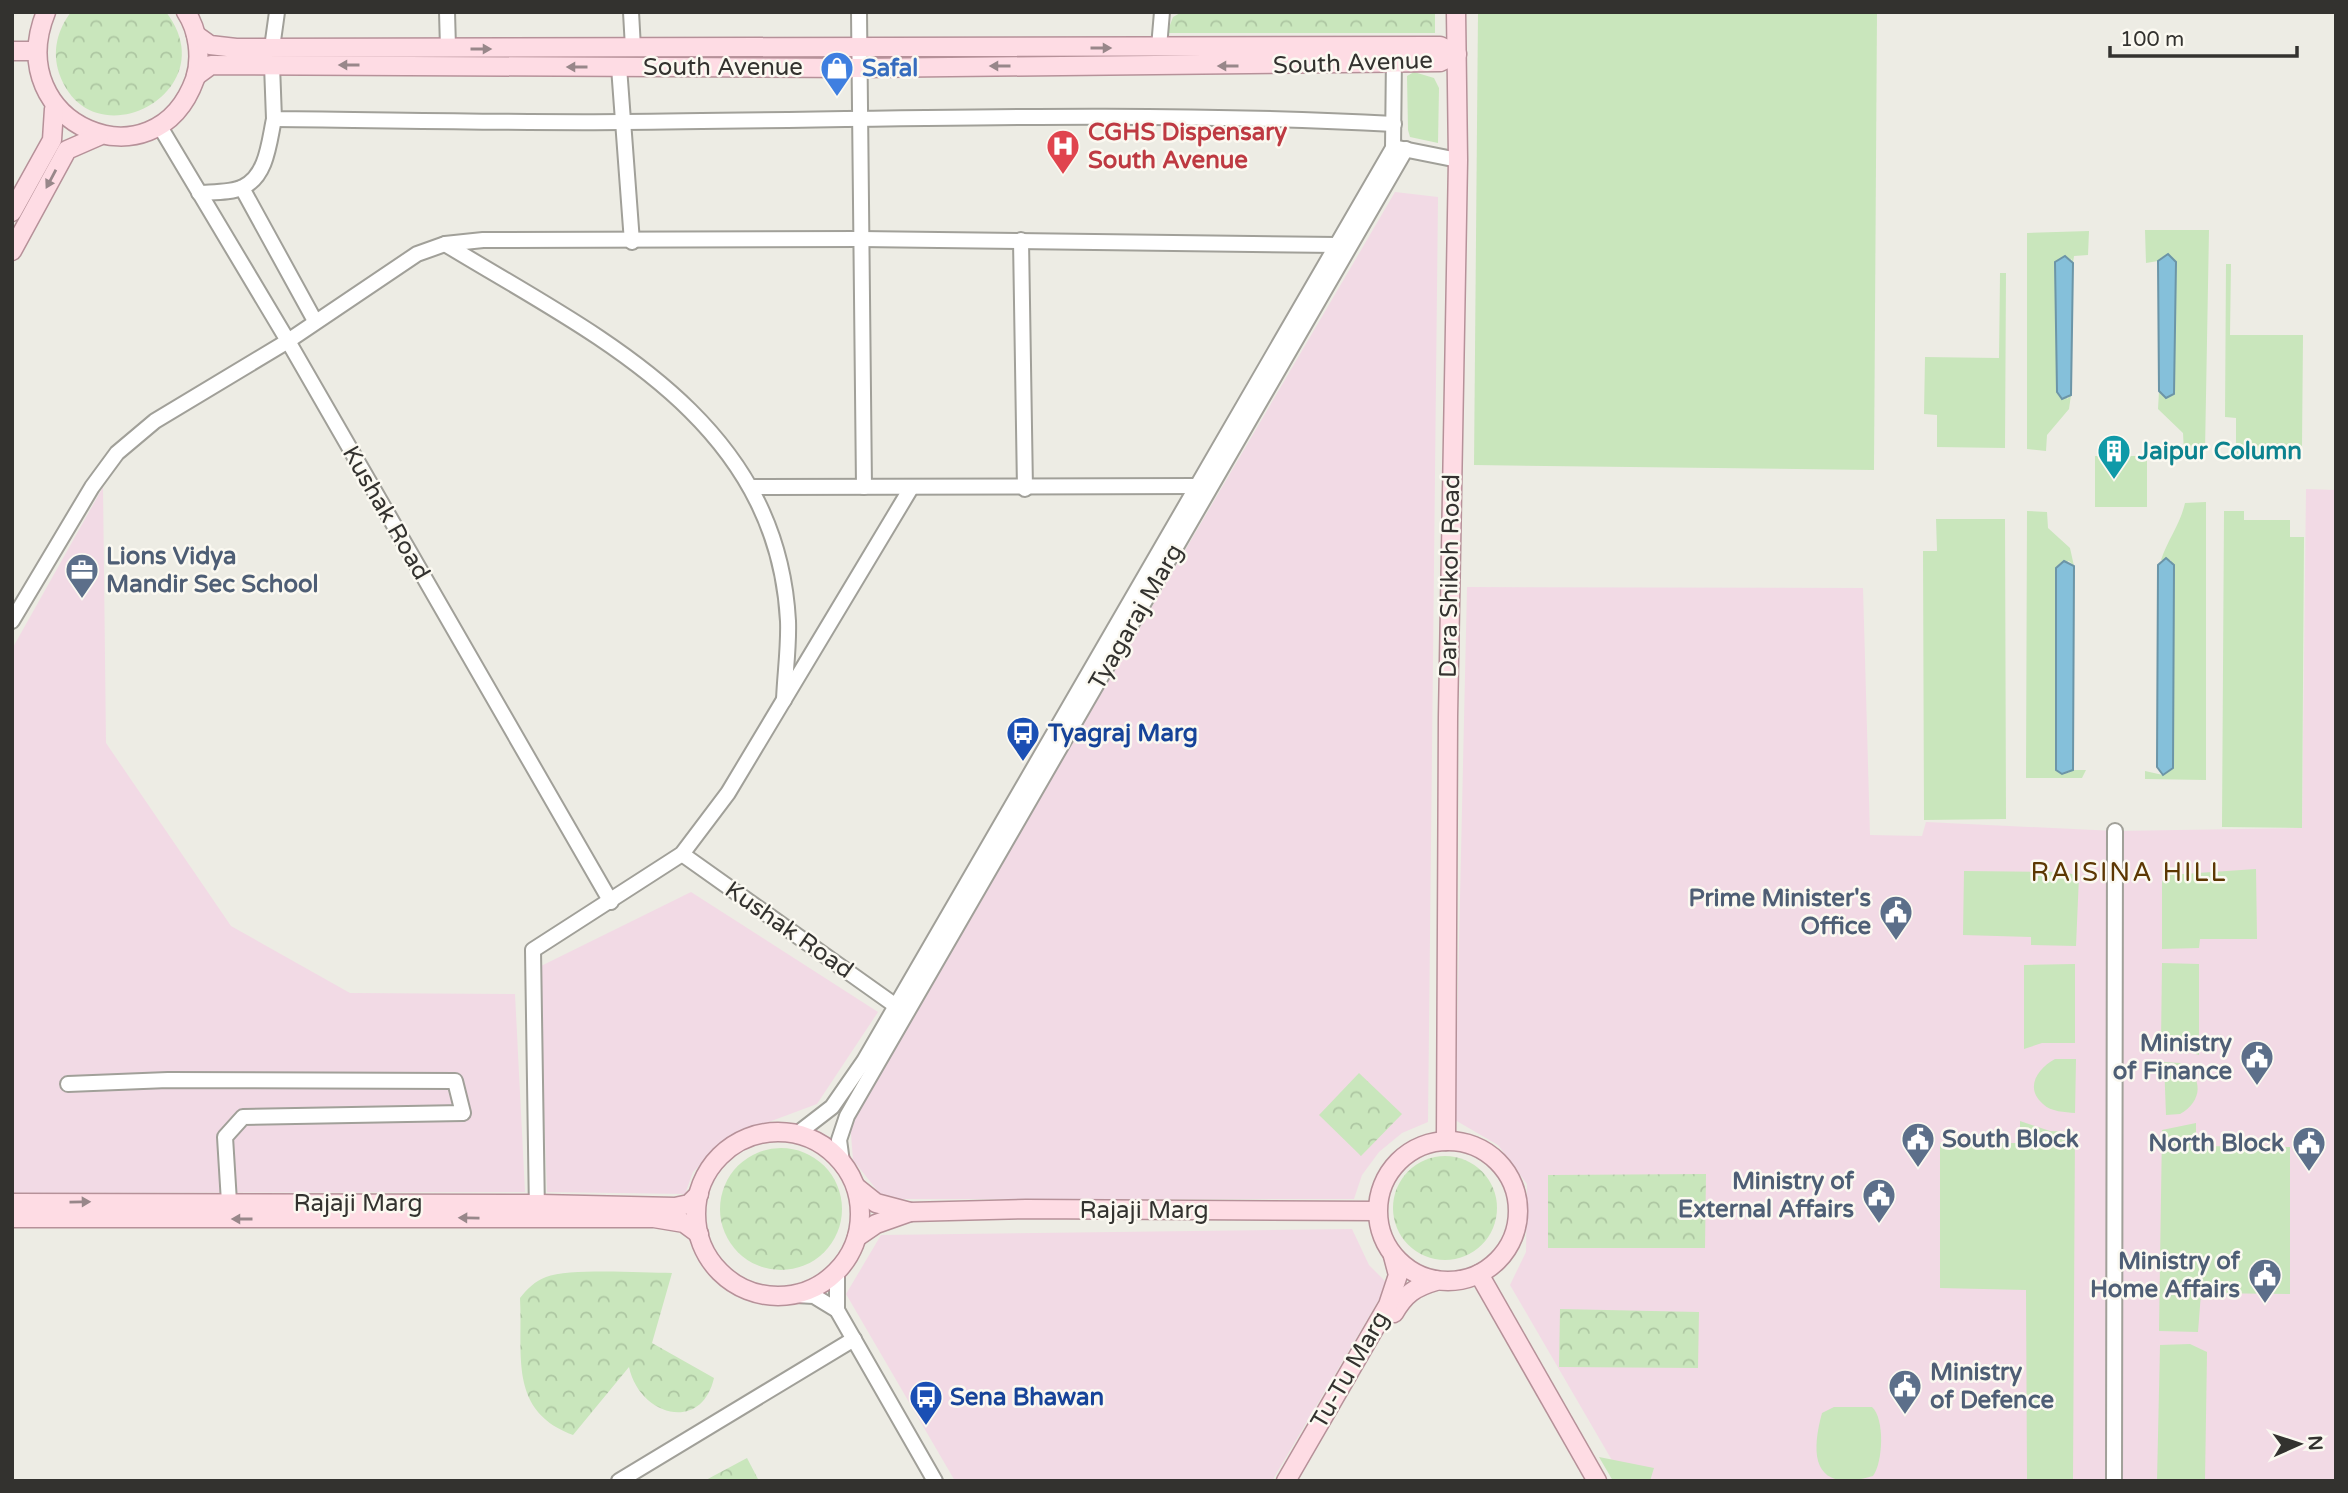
<svg xmlns="http://www.w3.org/2000/svg" width="2348" height="1493" viewBox="0 0 2348 1493" font-family="'Varela Round',sans-serif">
  <style>
    .commercial { fill: #f2dae5 }
    .green { fill: #c9e6bc }
    .forest { fill: url(#forest-crowns) }
    .water { fill: #85c0da; stroke: #6c95a7; stroke-width: 2 }
    .lines { fill: none; stroke-linecap: round; stroke-linejoin: round }
    .minor-casing { stroke: #a1a099; stroke-width: 18 }
    .major-casing { stroke: #b69199; stroke-width: 21 }
    .minor { stroke: #fff; stroke-width: 14 }
    .major { stroke: #fedce4; stroke-width: 18 }
    .oneway { fill: #98878a }
    .labels { text-anchor: middle; dominant-baseline: central; stroke-width: 5; stroke-linejoin: round; paint-order: stroke }
    .street-label { font-size: 24px; fill: #33322f; stroke: #fbf9f1 }
    .shop-label { font-size: 24px; font-weight: bold; fill: #366cbe; stroke: #fbf9f1; text-anchor: start }
    .health-label { font-size: 24px; font-weight: bold; fill: #be3a42; stroke: #fbf9f1; text-anchor: start }
    .culture-label { font-size: 24px; font-weight: bold; fill: #0d838f; stroke: #fbf9f1; text-anchor: start }
    .service-label { font-size: 24px; font-weight: bold; fill: #4e5e75; stroke: #fbf9f1; text-anchor: end }
    .transit-label { font-size: 24px; font-weight: bold; fill: #164399; stroke: #fbf9f1; text-anchor: start }
    .neighbourhood-label { font-size: 26px; letter-spacing: 2px; fill: #5c3702; stroke: #fbf9f1 }
  </style>
  <defs>
    <pattern id="forest-crowns" width="20" height="18" patternUnits="userSpaceOnUse" patternTransform="scale(1.75)"><rect width="20" height="18" fill="#c9e6bc"/><path d="M2 6a3 3 0 1 1 6 0M12 15a3 3 0 1 1 6 0" fill="none" stroke="#adc6a2"/></pattern>
  </defs>
  <rect width="100%" height="100%" fill="#edece4"/>
  <g class="commercial">
    <polygon points="1395,192 1438,197 1428,1122 1402,1133 1379,1152 1362,1175 1354,1199 884,1199 853,1160 850,1122"/>
    <polygon points="103,487 106,743 231,926 350,993 515,994 525,1192 12,1193 12,649"/>
    <polygon points="2306,489 2336,490 2336,1481 1624,1481 1510,1285 1526,1252 1527,1184 1498,1145 1455,1120 1467,587 1863,588 1870,835 1922,836 1926,822 2115,831 2302,828"/>
    <polygon points="691,892 878,1012 817,1104 728,1137 693,1172 685,1194 547,1192 539,967"/>
    <polygon points="1352,1229 1369,1265 1388,1284 1272,1481 955,1481 846,1294 881,1235"/>
  </g>
  <g class="green">
    <polygon points="1478,12 1877,12 1874,470 1474,465"/>
    <polygon points="1414,72 1434,78 1439,88 1438,143 1410,137 1408,130 1407,76"/>
    <polygon points="2145,230 2209,230 2205,452 2184,452 2183,433 2158,409 2159,391 2162,395 2162,257 2158,261 2146,263"/>
    <polygon points="2089,231 2088,255 2074,256 2073,263 2071,258 2067,399 2071,395 2069,409 2047,435 2046,451 2027,449 2027,233"/>
    <polygon points="2226,264 2231,264 2230,335 2303,335 2302,446 2291,446 2291,460 2236,459 2236,418 2225,417"/>
    <polygon points="2000,273 2006,273 2005,448 1937,447 1937,415 1924,414 1925,357 1999,358"/>
    <rect x="2095" y="456" width="52" height="51"/>
    <path d="M2206,502V780L2145,779V771L2163,775L2171,560H2161C2168,539 2180,525 2185,503Z"/>
    <polygon points="2027,511 2047,512 2048,528 2070,548 2074,566 2069,561 2056,568 2056,770 2068,773 2073,770 2086,770 2082,778 2026,778"/>
    <polygon points="2224,511 2244,511 2244,520 2290,520 2290,537 2304,537 2302,828 2222,827"/>
    <polygon points="1936,519 2005,519 2006,819 1924,820 1923,551 1937,551"/>
    <polygon points="2256,869 2257,939 2200,939 2199,948 2162,949 2162,881 2168,875"/>
    <polygon points="1964,871 2065,872 2079,876 2076,946 2031,945 2031,937 1963,935"/>
    <polygon points="2162,963 2199,964 2199,1055 2161,1043"/>
    <polygon points="2075,964 2075,1043 2042,1043 2024,1049 2024,965"/>
    <path d="M2055,1059H2076L2075,1113C2065,1112 2051,1112 2043,1104C2024,1088 2038,1068 2055,1059Z"/>
    <path d="M2164,1062L2180,1063C2204,1077 2203,1101 2180,1114L2166,1115Z"/>
    <polygon points="2020,1121 2050,1131 2075,1132 2073,1481 2027,1481 2026,1290 1940,1288 1940,1143 2020,1143"/>
    <polygon points="2196,1123 2196,1146 2290,1147 2290,1294 2201,1293 2198,1332 2159,1331 2162,1130"/>
    <polygon points="2190,1344 2207,1352 2205,1481 2157,1481 2160,1345"/>
    <path d="M1834,1407H1872C1885,1419 1883,1462 1873,1476C1816,1493 1809,1460 1822,1413Z"/>
    <polygon points="1599,1457 1654,1468 1650,1481 1613,1481"/>
  </g>
  <g class="forest">
    <path d="M71,12H166C228,92 90,164 59,73C52,52 57,30 71,12Z"/>
    <polygon points="1182,12 1435,12 1435,33 1167,33 1173,17"/>
    <polygon points="1359,1073 1402,1114 1361,1156 1319,1115"/>
    <circle cx="781" cy="1209" r="61"/>
    <circle cx="1445" cy="1208" r="52"/>
    <polygon points="1706,1174 1705,1248 1548,1248 1548,1175"/>
    <path d="M672,1273L652,1343L714,1378C701,1434 639,1415 629,1367L573,1435C508,1411 523,1356 520,1298C527,1289 535,1281 546,1277C570,1268 643,1273 672,1273Z"/>
    <polygon points="1560,1309 1699,1312 1698,1368 1559,1367"/>
    <polygon points="747,1458 759,1481 704,1481"/>
  </g>
  <g class="water">
    <polygon points="2168,254 2176,262 2174,394 2166,398 2159,391 2158,261"/>
    <polygon points="2065,256 2073,263 2071,395 2062,399 2057,392 2055,262"/>
    <polygon points="2166,558 2174,565 2173,768 2163,775 2157,767 2158,565"/>
    <polygon points="2064,561 2074,566 2073,770 2062,774 2056,770 2056,568"/>
  </g>
  <g class="lines">
    <defs>
      <g id="minor">
        <polyline points="447,12 448,48"/>
        <polyline points="631,12 633,48"/>
        <polyline points="859,12 864,487"/>
        <polyline points="1159,47 1162,12"/>
        <polyline points="272,48 277,12"/>
        <path d="M272,65L274,119C390,120 507,123 623,122C880,120 1137,110 1394,124"/>
        <polyline points="619,67 632,242"/>
        <polyline points="159,125 288,341 611,902"/>
        <polyline points="1398,148 1458,160"/>
        <polyline points="242,188 315,321"/>
        <path d="M199,193C212,192 232,193 243,187C267,176 269,142 274,119"/>
        <polyline points="1021,240 1025,489"/>
        <path d="M445,244C596,336 777,418 788,621C789,647 785,674 784,700"/>
        <polyline points="752,487 1197,486"/>
        <polyline points="12,621 92,487 117,453 155,421 288,341 417,254 445,244 483,240 860,239 1337,245"/>
        <polyline points="682,854 896,1006"/>
        <polyline points="68,1084 168,1080 455,1081 463,1113 243,1117 225,1137 229,1202"/>
        <polyline points="797,1134 832,1107 864,1061 1393,148 1394,55"/>
        <polyline points="842,1162 839,1140 847,1116 1406,149"/>
        <polyline points="537,1213 533,950 682,854 728,793 911,488"/>
        <polyline points="837,1272 837,1310"/>
        <polyline points="795,1295 814,1296 837,1310 935,1481"/>
        <polyline points="619,1481 854,1339"/>
        <polyline points="2114,1481 2115,831"/>
      </g>
      <g id="major">
        <path d="M46,12C0,125 155,190 195,79C202,58 198,30 186,12"/>
        <polyline points="12,51 34,51"/>
        <polyline points="196,76 211,65 860,68 1440,62 1457,54 1440,46 236,48 210,45 196,35"/>
        <polyline points="12,212 52,140 54,109"/>
        <polyline points="12,251 67,150 99,136"/>
        <circle cx="778" cy="1214" r="82"/>
        <polyline points="1446,1141 1448,717 1458,160 1456,12"/>
        <circle cx="1448" cy="1211" r="70"/>
        <polyline points="856,1187 876,1203 910,1212 1026,1209 1377,1211"/>
        <polyline points="12,1203 540,1204 675,1207 689,1204 699,1194"/>
        <polyline points="12,1218 654,1218 684,1223 699,1234"/>
        <polyline points="857,1237 876,1224 910,1212"/>
        <polyline points="1479,1274 1597,1481"/>
        <path d="M1394,1313C1405,1294 1415,1287 1436,1281"/>
        <polyline points="1286,1481 1388,1305 1398,1275 1393,1256"/>
      </g>
    </defs>
    <use href="#minor" class="minor-casing"/>
    <use href="#major" class="major-casing"/>
    <use href="#minor" class="minor"/>
    <use href="#major" class="major"/>
  </g>
  <defs><path id="oneway-solid" d="M-6-.8H1V-3.2L6.5 0L1 3.2V.8H-6Z" transform="scale(1.75)"/></defs>
  <g class="oneway">
    <use href="#oneway-solid" transform="translate(1101 48)"/>
    <use href="#oneway-solid" transform="translate(481 49)"/>
    <use href="#oneway-solid" transform="translate(349 65) rotate(180)"/>
    <use href="#oneway-solid" transform="translate(1000 66) rotate(180)"/>
    <use href="#oneway-solid" transform="translate(1228 66) rotate(180)"/>
    <use href="#oneway-solid" transform="translate(577 67) rotate(180)"/>
    <use href="#oneway-solid" transform="translate(51 179) rotate(118)"/>
    <use href="#oneway-solid" transform="translate(80 1202) rotate(-1)"/>
    <use href="#oneway-solid" transform="translate(469 1218) rotate(-179)"/>
    <use href="#oneway-solid" transform="translate(242 1219) rotate(180)"/>
  </g>
  <defs>
    <symbol id="shop-pin" viewBox="-11 -11 22 30"><path d="M0 17L-7.5 6A9.5 9.5 0 1 1 7.5 6Z" fill="#3f7fe0" stroke="#fbf9f1"/><path d="M-5-2.5h2.3a2.7 3.5 0 0 1 5.4 0H5L5.5 6h-11ZM-1.5-2.5h3a1.5 2.3 0 0 0-3 0Z" fill="#fff"/></symbol>
    <symbol id="hospital-pin" viewBox="-11 -11 22 30"><path d="M0 17L-7.5 6A9.5 9.5 0 1 1 7.5 6Z" fill="#e0444e" stroke="#fbf9f1"/><path d="M-5-5h3v3.5h4V-5h3V5h-3V1.5h-4V5h-3Z" fill="#fff"/></symbol>
    <symbol id="building-pin" viewBox="-11 -11 22 30"><path d="M0 17L-7.5 6A9.5 9.5 0 1 1 7.5 6Z" fill="#0f9aa8" stroke="#fbf9f1"/><path d="M-4-6H4V6H1V3H-1V6H-4ZM-2.5-4.3h1.7v1.8h-1.7ZM.8-4.3h1.7v1.8H.8ZM-2.5-1h1.7V.8h-1.7ZM.8-1h1.7V.8H.8Z" fill="#fff"/></symbol>
    <symbol id="office-pin" viewBox="-11 -11 22 30"><path d="M0 17L-7.5 6A9.5 9.5 0 1 1 7.5 6Z" fill="#5c6f8a" stroke="#fbf9f1"/><path d="M-6-3h4V-5.5h4V-3h4V5H-6ZM-1-4.5V-3h2v-1.5ZM-6 0V1H6V0Z" fill="#fff"/></symbol>
    <symbol id="bus-pin" viewBox="-11 -11 22 30"><path d="M0 17L-7.5 6A9.5 9.5 0 1 1 7.5 6Z" fill="#1a4fb4" stroke="#fbf9f1"/><path d="M-5-6H5V4H4V6H2V4H-2V6H-4V4H-5ZM-3.5-4V0h7V-4ZM-3.5 1.2v1.5H-2V1.2ZM2 1.2v1.5H3.5V1.2Z" fill="#fff"/></symbol>
    <symbol id="civic-pin" viewBox="-11 -11 22 30"><path d="M0 17L-7.5 6A9.5 9.5 0 1 1 7.5 6Z" fill="#5c6f8a" stroke="#fbf9f1"/><path d="M-.6-6.5H3V-4.5H.6V-3L4-1V1h2V6H-6V1h2V-1L-.6-3ZM-1.2 2.5V6h2.4V2.5Z" fill="#fff"/></symbol>
  </defs>
  <g fill-rule="evenodd">
    <use href="#shop-pin" x="818" y="49" width="38" height="52"/>
    <use href="#hospital-pin" x="1044" y="127" width="38" height="52"/>
    <use href="#building-pin" x="2095" y="432" width="38" height="52"/>
    <use href="#office-pin" x="63" y="551" width="38" height="52"/>
    <use href="#bus-pin" x="1004" y="714" width="38" height="52"/>
    <use href="#civic-pin" x="1877" y="893" width="38" height="52"/>
    <use href="#civic-pin" x="2238" y="1038" width="38" height="52"/>
    <use href="#civic-pin" x="1899" y="1120" width="38" height="52"/>
    <use href="#civic-pin" x="2290" y="1124" width="38" height="52"/>
    <use href="#civic-pin" x="1860" y="1176" width="38" height="52"/>
    <use href="#civic-pin" x="2246" y="1256" width="38" height="52"/>
    <use href="#civic-pin" x="1886" y="1367" width="38" height="52"/>
    <use href="#bus-pin" x="907" y="1378" width="38" height="52"/>
  </g>
  <g class="labels">
    <g class="street-label">
      <text transform="translate(1353 63) rotate(-2)">South Avenue</text>
      <text x="723" y="67">South Avenue</text>
      <text transform="translate(386 513) rotate(60)">Kushak Road</text>
      <text transform="translate(1450 576) rotate(-89)">Dara Shikoh Road</text>
      <text transform="translate(1136 617) rotate(-60)">Tyagaraj Marg</text>
      <text transform="translate(789 930) rotate(35)">Kushak Road</text>
      <text x="358" y="1203">Rajaji Marg</text>
      <text x="1144" y="1210">Rajaji Marg</text>
      <text transform="translate(1350 1370) rotate(-60)">Tu-Tu Marg</text>
    </g>
    <g class="shop-label">
      <text x="862" y="68">Safal</text>
    </g>
    <g class="health-label">
      <text x="1088" y="132">CGHS Dispensary<tspan x="1088" dy="28">South Avenue</tspan></text>
    </g>
    <g class="culture-label">
      <text x="2138" y="451">Jaipur Column</text>
    </g>
    <g class="service-label">
      <text x="106" y="556" text-anchor="start">Lions Vidya<tspan x="106" dy="28">Mandir Sec School</tspan></text>
      <text x="1871" y="898">Prime Minister's<tspan x="1871" dy="28">Office</tspan></text>
      <text x="2232" y="1043">Ministry<tspan x="2232" dy="28">of Finance</tspan></text>
      <text x="1942" y="1139" text-anchor="start">South Block</text>
      <text x="2284" y="1143">North Block</text>
      <text x="1854" y="1181">Ministry of<tspan x="1854" dy="28">External Affairs</tspan></text>
      <text x="2240" y="1261">Ministry of<tspan x="2240" dy="28">Home Affairs</tspan></text>
      <text x="1930" y="1372" text-anchor="start">Ministry<tspan x="1930" dy="28">of Defence</tspan></text>
    </g>
    <g class="transit-label">
      <text x="1048" y="733">Tyagraj Marg</text>
      <text x="950" y="1397">Sena Bhawan</text>
    </g>
    <g class="neighbourhood-label">
      <text x="2129" y="872">RAISINA HILL</text>
    </g>
  </g>
  <rect width="2348" height="1493" fill="none" stroke="#33322f" stroke-width="28"/>
  <g transform="translate(2299 1444) rotate(87)" stroke="#fbf9f1" stroke-width="5" paint-order="stroke">
  <path d="M0-5L12 26L0 18L-12 26Z" fill="#33322f"/>
  <text y="-10" font-size="19" font-weight="bold" text-anchor="middle" fill="#33322f">N</text>
  </g>
  <path d="M2110 46v10h187v-10" fill="none" stroke="#33322f" stroke-width="3.5"/>
  <text x="2120" y="46" font-size="21" fill="#33322f" stroke="#fbf9f1" stroke-width="5" paint-order="stroke">100 m</text>
</svg>
